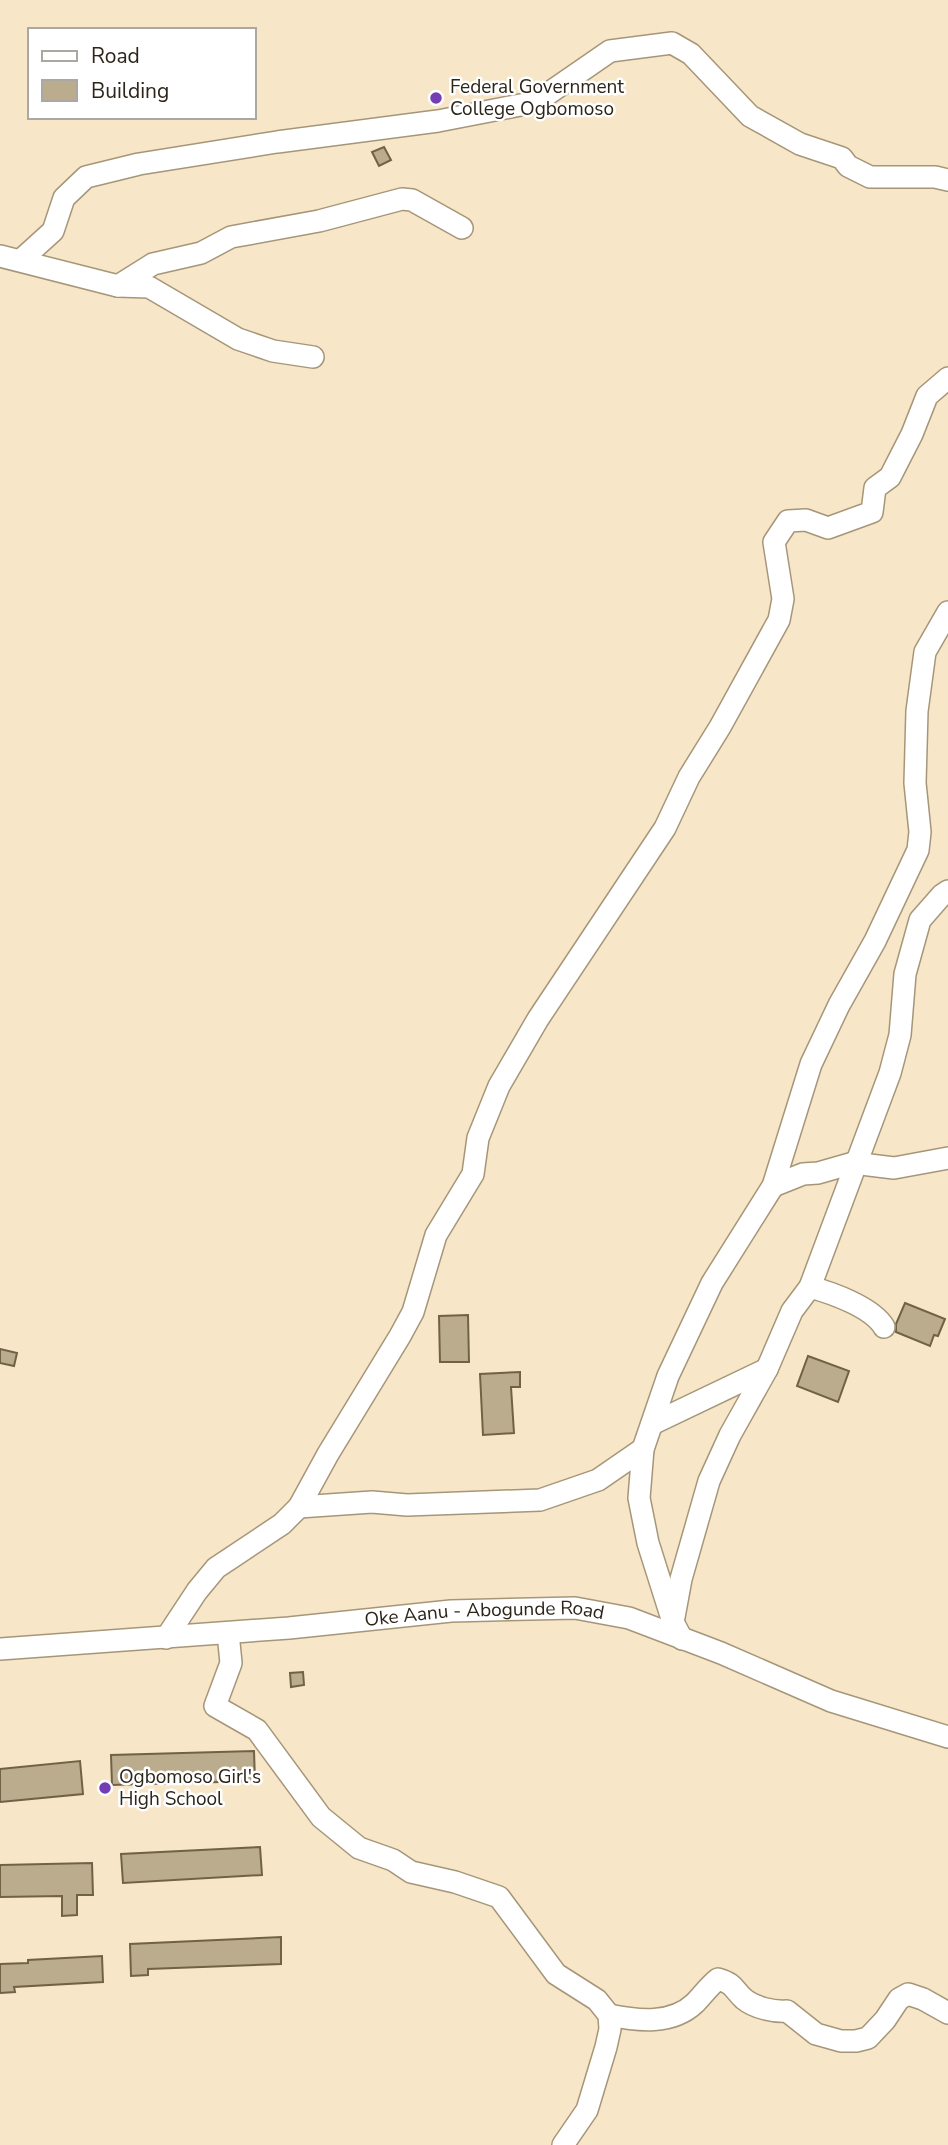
<svg xmlns="http://www.w3.org/2000/svg" width="948" height="2145" viewBox="0 0 948 2145" font-family="'Nunito Sans',sans-serif">
  <style>
    .building { fill: #bcac8e; stroke: #716247; stroke-width: 2 }
    .lines { fill: none; stroke-linecap: round; stroke-linejoin: round }
    .minor-casing { stroke: #a69679; stroke-width: 24 }
    .minor { stroke: #fff; stroke-width: 21 }
    .poi-dot { fill: #743db4; stroke: #fff; stroke-width: 2.5 }
    .labels { text-anchor: middle; dominant-baseline: central; stroke-width: 5; stroke-linejoin: round; paint-order: stroke }
    .poi-label { font-size: 19px; fill: #2c251a; stroke: #fff; text-anchor: start }
    .street-label { font-size: 19px; fill: #2c251a; stroke: #fff }
  </style>
  <rect width="100%" height="100%" fill="#f7e6c7"/>
  <g class="building">
    <polygon points="384,147 391,160 379,166 372,152"/>
    <polygon points="905,1303 945,1319 938,1336 934,1335 930,1346 896,1332 896,1324"/>
    <polygon points="468,1315 469,1362 440,1362 439,1316"/>
    <polygon points="0,1349 17,1353 14,1366 0,1363"/>
    <polygon points="808,1356 849,1371 838,1402 797,1386"/>
    <polygon points="520,1372 520,1387 511,1387 514,1433 483,1435 480,1374"/>
    <polygon points="303,1672 304,1685 291,1687 290,1673"/>
    <polygon points="254,1751 255,1781 112,1785 111,1755"/>
    <polygon points="80,1761 83,1794 0,1802 0,1769"/>
    <polygon points="260,1847 262,1875 123,1883 121,1854"/>
    <polygon points="92,1863 93,1895 77,1895 77,1915 62,1916 62,1896 0,1897 0,1865"/>
    <polygon points="281,1937 281,1964 148,1969 148,1975 131,1976 130,1944"/>
    <polygon points="102,1956 103,1982 14,1987 15,1992 0,1993 0,1964 28,1963 28,1960"/>
  </g>
  <g class="lines">
    <defs>
      <g id="minor">
        <polyline points="0,256 118,286 149,287 238,339 273,351 313,357"/>
        <polyline points="21,260 53,231 64,198 86,177 139,164 277,142 438,121 536,102 610,51 672,43 691,54 750,116 800,144 842,158 848,166 870,177 935,177 948,180"/>
        <polyline points="118,286 153,264 201,253 231,237 319,221 402,199 412,200 462,228"/>
        <polyline points="773,1186 803,1174 818,1173 853,1163 894,1168 948,1158"/>
        <path d="M810,1287C832,1293 872,1307 884,1327"/>
        <polyline points="652,1424 767,1369"/>
        <polyline points="299,1507 372,1502 407,1505 540,1500 598,1480 643,1449"/>
        <polyline points="674,1617 681,1579 709,1481 730,1435 767,1369 792,1311 810,1287 890,1073 900,1035 905,974 920,920 942,895 948,891"/>
        <polyline points="228,1633 231,1663 215,1706 257,1730 321,1817 359,1848 393,1860 411,1872 455,1882 499,1897 556,1974 597,2000 609,2015 610,2029 606,2047 587,2110 563,2145"/>
        <polyline points="166,1638 197,1591 216,1568 282,1524 299,1507 328,1454 400,1336 413,1312 436,1235 473,1174 478,1138 499,1086 538,1019 665,828 689,777 720,727 779,620 783,599 774,542 788,521 806,520 828,528 872,512 875,488 890,477 912,434 927,396 948,378"/>
        <polyline points="682,1639 673,1622 648,1543 639,1498 643,1449 668,1376 712,1283 773,1186 811,1064 839,1005 875,941 918,850 920,832 915,783 917,711 925,652 948,612"/>
        <path id="s1" d="M0,1649L289,1628L451,1611L575,1608L629,1618L721,1653L831,1701L948,1737"/>
        <path d="M609,2015C638,2021 672,2025 695,2003C703,1995 709,1986 718,1979C735,1984 733,1989 744,1999C755,2008 774,2012 787,2011L816,2034L841,2041H856L868,2038L885,2020L899,1999L908,1994L923,1999L948,2013"/>
      </g>
    </defs>
    <use href="#minor" class="minor-casing"/>
    <use href="#minor" class="minor"/>
  </g>
  <g class="poi-dot">
    <circle cx="436" cy="98" r="7"/>
    <circle cx="105" cy="1788" r="7"/>
  </g>
  <g class="labels">
    <g class="poi-label">
      <text x="450" y="87">Federal Government<tspan x="450" dy="22">College Ogbomoso</tspan></text>
      <text x="119" y="1777">Ogbomoso Girl's<tspan x="119" dy="22">High School</tspan></text>
    </g>
    <g class="street-label">
      <text stroke="none"><textPath href="#s1" startOffset="486">Oke Aanu - Abogunde Road</textPath></text>
    </g>
  </g>
  <rect x="28" y="28" width="228" height="91" fill="#ffffff" stroke="#aba8a3" stroke-width="2"/>
  <rect x="42" y="51" width="35" height="10" fill="#ffffff" stroke="#aba8a3" stroke-width="2"/>
  <text x="91" y="63" font-size="21" fill="#2c251a">Road</text>
  <rect x="42" y="80" width="35" height="21" fill="#bcac8e" stroke="#aba8a3" stroke-width="2"/>
  <text x="91" y="98" font-size="21" fill="#2c251a">Building</text>
</svg>
